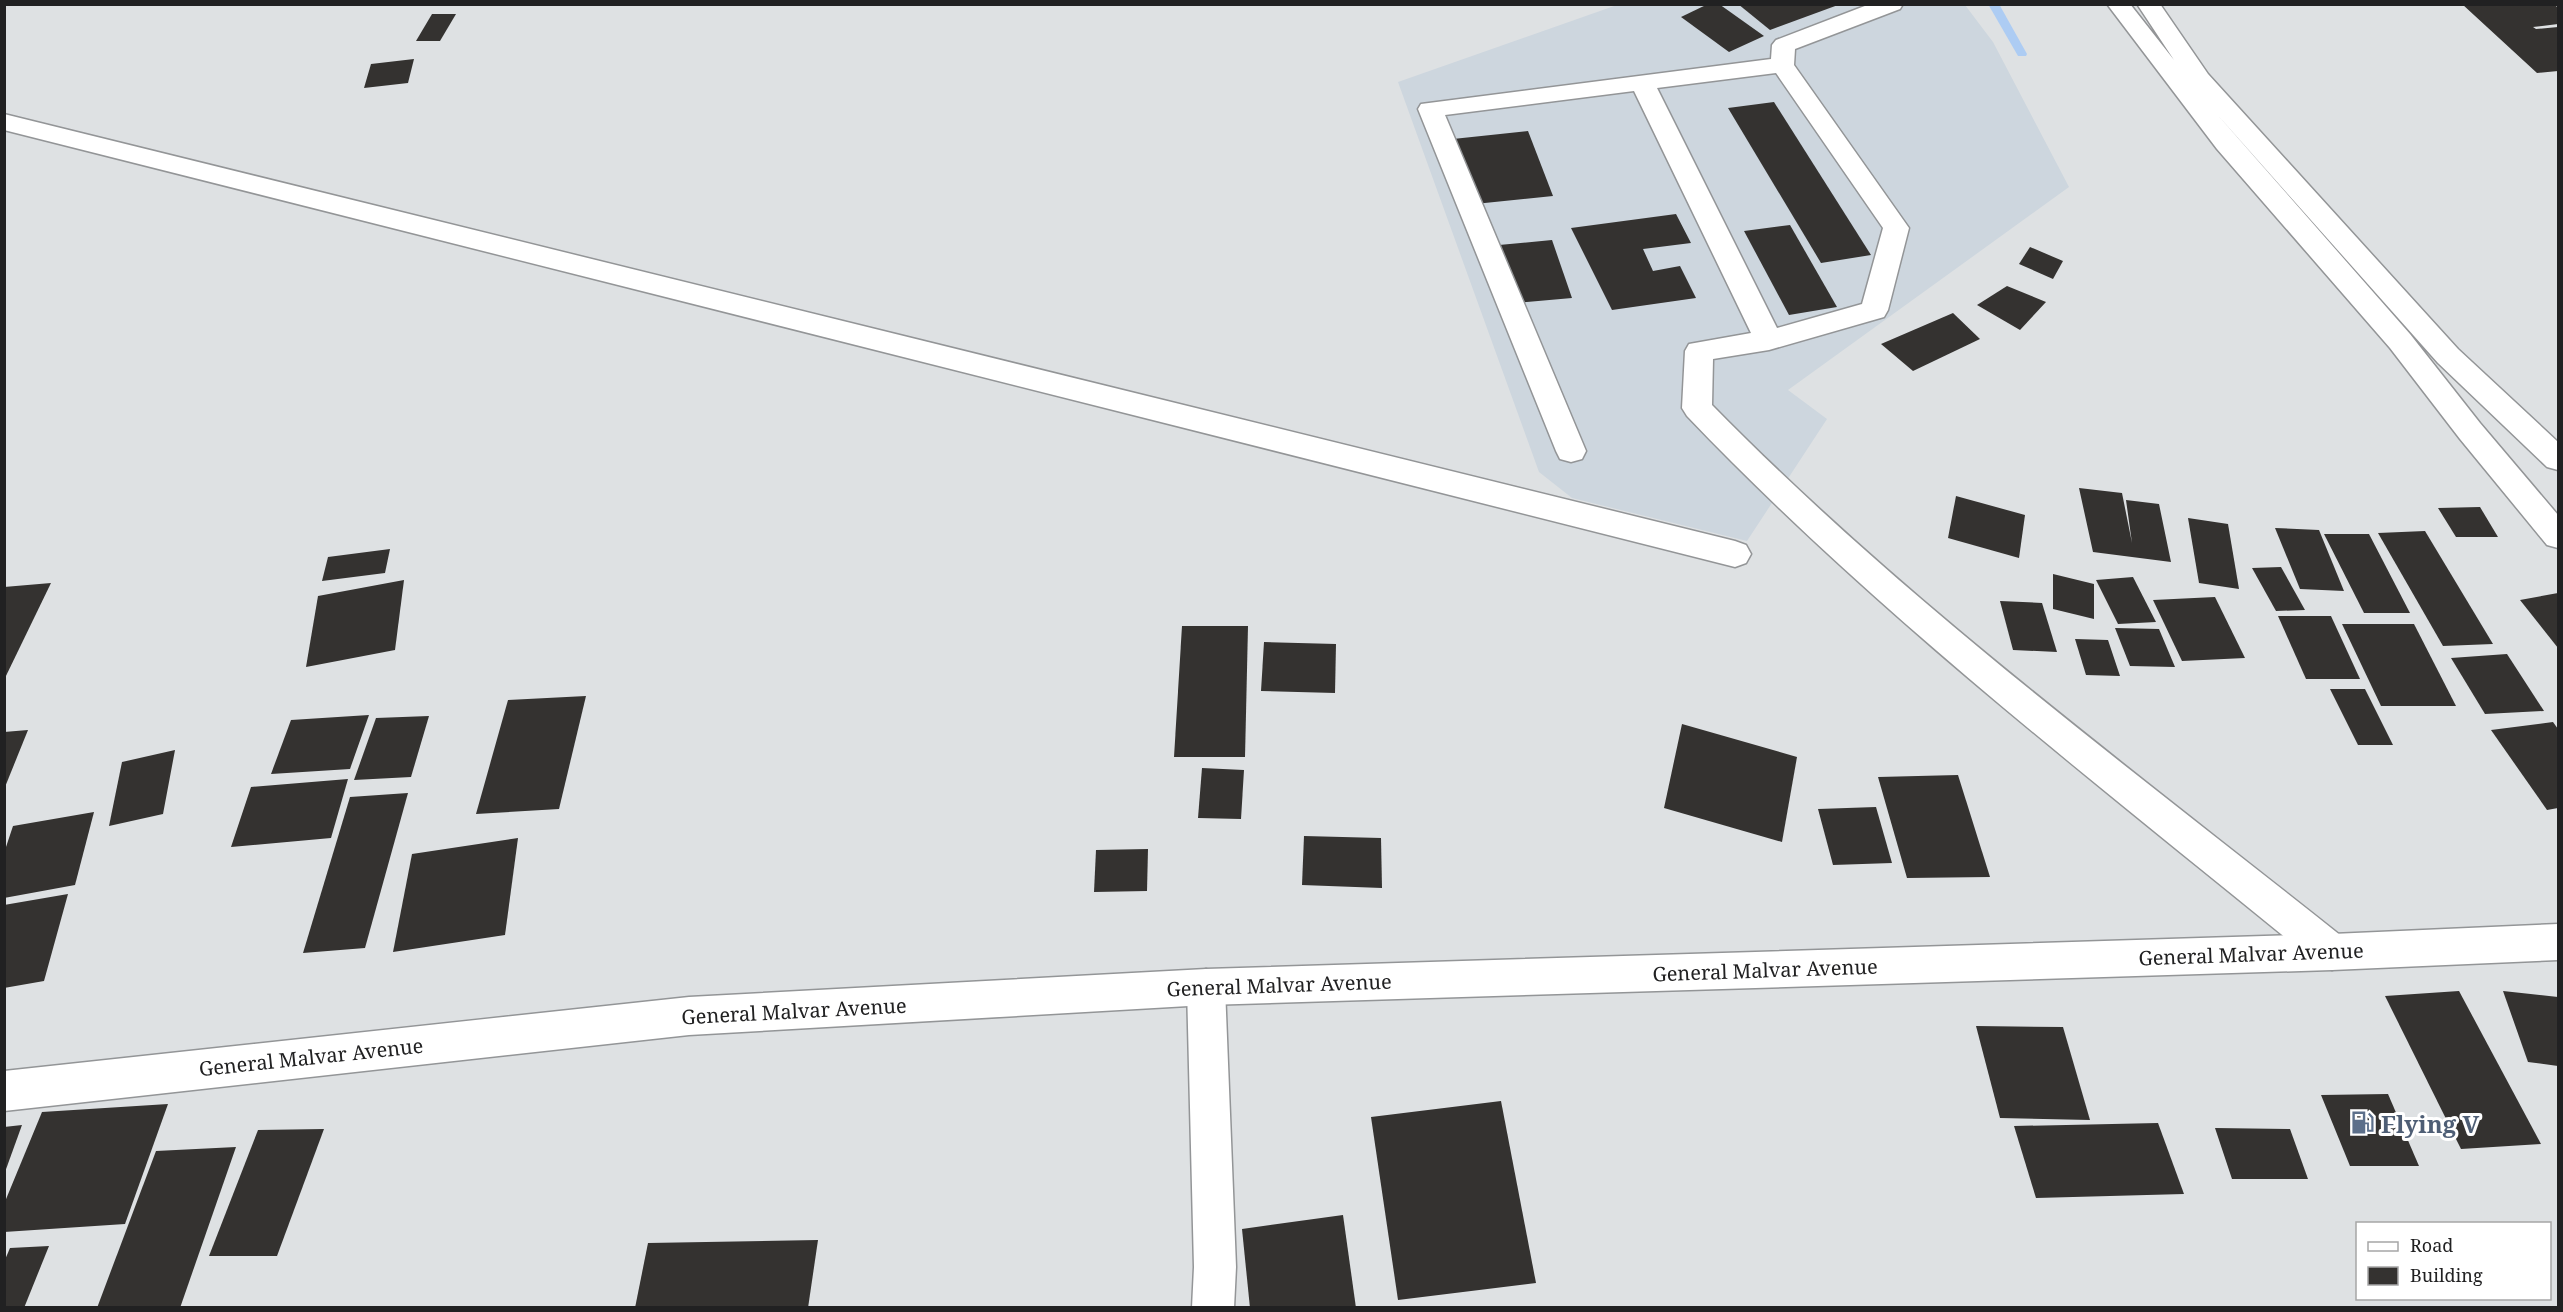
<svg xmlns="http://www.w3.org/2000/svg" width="2563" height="1312" viewBox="0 0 2563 1312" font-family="'Noto Serif',serif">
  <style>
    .built { fill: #cdd6de }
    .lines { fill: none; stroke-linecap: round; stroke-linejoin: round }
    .stream { fill: #adccf3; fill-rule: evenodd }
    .building { fill: #343230 }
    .minor-casing { stroke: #939597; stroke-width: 3 }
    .major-casing { stroke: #939597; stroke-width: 3 }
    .minor { fill: #fff; fill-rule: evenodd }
    .major { fill: #fff; fill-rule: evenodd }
    .labels { text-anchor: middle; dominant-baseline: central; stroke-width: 6; stroke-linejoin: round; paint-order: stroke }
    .street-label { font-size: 20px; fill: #212122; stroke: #fff }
    .near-service-label { font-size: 24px; font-weight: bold; fill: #4e5e75; stroke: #fff; text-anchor: start }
  </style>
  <rect width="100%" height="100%" fill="#dee1e3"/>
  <polygon class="built" points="1617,5 1965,5 1993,42 2069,187 1788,390 1827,419 1747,541 1572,498 1539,472 1398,82"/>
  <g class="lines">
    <polygon class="stream" points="1988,4 1999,4 2027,54 2026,56 2018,56"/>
  </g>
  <g class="building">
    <polygon points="1708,4 1719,4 1764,36 1729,52 1681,17"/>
    <polygon points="1738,4 1838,4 1838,5 1770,30"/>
    <polygon points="2462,4 2554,4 2558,8 2558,24 2533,27 2536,29 2558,27 2558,71 2537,73"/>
    <polygon points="432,14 456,14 440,41 416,41"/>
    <polygon points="414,59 408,83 364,88 371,64"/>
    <polygon points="1774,102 1871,255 1821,263 1728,108"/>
    <polygon points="1528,131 1553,196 1475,204 1453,139"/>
    <polygon points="1676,214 1691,243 1643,249 1653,271 1680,266 1696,298 1612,310 1571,228"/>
    <polygon points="1790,225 1837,307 1789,315 1744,231"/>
    <polygon points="1552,240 1572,298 1516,303 1499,245"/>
    <polygon points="2030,247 2063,261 2053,279 2019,264"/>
    <polygon points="2007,286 2046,302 2020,330 1977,305"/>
    <polygon points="1953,313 1980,339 1913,371 1881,344"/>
    <polygon points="2079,488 2122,493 2132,543 2126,500 2159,504 2171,562 2093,552"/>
    <polygon points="1956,496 2025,515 2019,558 1948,538"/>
    <polygon points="2480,507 2498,537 2456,537 2438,508"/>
    <polygon points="2188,518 2228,524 2239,589 2199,583"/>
    <polygon points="2275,528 2319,530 2344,591 2300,589"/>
    <polygon points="2425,531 2493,644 2443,646 2378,533"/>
    <polygon points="2324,534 2369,534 2410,613 2364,613"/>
    <polygon points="390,549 385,573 322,581 328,557"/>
    <polygon points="2281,567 2305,610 2276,611 2252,568"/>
    <polygon points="2053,574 2094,584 2094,619 2053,609"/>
    <polygon points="2133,577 2156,622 2118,624 2096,580"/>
    <polygon points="404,580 395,650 306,667 318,596"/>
    <polygon points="51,583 4,680 4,587"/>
    <polygon points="2558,593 2558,648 2520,600"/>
    <polygon points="2215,597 2245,658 2182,661 2153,600"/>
    <polygon points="2000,601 2042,603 2057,652 2013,650"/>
    <polygon points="2278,616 2331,616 2360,679 2306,679"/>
    <polygon points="2342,624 2414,624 2456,706 2381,706"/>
    <polygon points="1182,626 1248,626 1245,757 1174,757"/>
    <polygon points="2115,628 2159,629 2175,667 2130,666"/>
    <polygon points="2075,639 2108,640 2120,676 2086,675"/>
    <polygon points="1264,642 1336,644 1335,693 1261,691"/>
    <polygon points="2507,654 2544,711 2485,714 2451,658"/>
    <polygon points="2330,689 2365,689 2393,745 2358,745"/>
    <polygon points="586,696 559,809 476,814 508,700"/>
    <polygon points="369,715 350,769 271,774 291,720"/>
    <polygon points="429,716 411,777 354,780 376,718"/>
    <polygon points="2553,722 2558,729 2558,808 2547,810 2491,730"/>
    <polygon points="1682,724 1797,757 1782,842 1664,808"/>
    <polygon points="28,730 5,787 4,787 4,732"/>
    <polygon points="175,750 163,814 109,826 122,762"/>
    <polygon points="1202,768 1244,770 1241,819 1198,818"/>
    <polygon points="1958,775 1990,877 1907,878 1878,777"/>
    <polygon points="348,779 331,838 231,847 251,787"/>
    <polygon points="408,793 365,948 303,953 350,797"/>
    <polygon points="1876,807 1892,863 1833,865 1818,809"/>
    <polygon points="94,812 75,885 4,898 4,853 13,826"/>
    <polygon points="1304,836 1381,838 1382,888 1302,885"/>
    <polygon points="518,838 505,935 393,952 412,854"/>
    <polygon points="1148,849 1147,891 1094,892 1096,850"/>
    <polygon points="68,894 44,981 4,988 4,905"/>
    <polygon points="2459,991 2541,1144 2461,1149 2385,996"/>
    <polygon points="2503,991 2558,997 2558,1066 2528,1062"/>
    <polygon points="1976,1026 2063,1027 2090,1120 2000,1118"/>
    <polygon points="2388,1094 2419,1166 2350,1166 2321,1095"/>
    <polygon points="1501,1101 1536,1283 1398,1300 1371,1117"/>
    <polygon points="168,1104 125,1224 4,1232 4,1204 42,1112"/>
    <polygon points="2158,1123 2184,1194 2036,1198 2014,1126"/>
    <polygon points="22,1125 5,1172 4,1172 4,1127"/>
    <polygon points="2215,1128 2290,1129 2308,1179 2232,1179"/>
    <polygon points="324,1129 277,1256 209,1256 258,1130"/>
    <polygon points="236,1147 180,1308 97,1308 156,1151"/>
    <polygon points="1343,1215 1356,1308 1250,1308 1242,1229"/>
    <polygon points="818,1240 808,1308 635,1308 648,1243"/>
    <polygon points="49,1246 24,1308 4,1308 4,1262 10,1248"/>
  </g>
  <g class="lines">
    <defs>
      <g id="minor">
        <path d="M1870,4H1903L1900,9L1795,49L1794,65L1909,228L1888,310L1884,317L1769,350L1713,359L1712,405C1905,602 2129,767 2345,939L2351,952L2345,965L2332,970L2319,965C2103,788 1880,618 1687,416L1682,408L1685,351L1689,344L1751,333L1634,91L1445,115L1586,451L1582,459L1571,462L1560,459L1556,451L1418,109L1421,104L1771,59L1772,45L1776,40ZM1776,73L1883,228L1862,304L1777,328L1657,88Z"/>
        <polygon points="2107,4 2130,4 2174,60 2137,4 2160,4 2208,74 2458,349 2558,442 2558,470 2547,467 2438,363 2215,112 2410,334 2480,423 2558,515 2558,548 2547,545 2460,439 2390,348 2217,149"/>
        <polygon points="4,114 1735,541 1746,545 1751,554 1746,563 1735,567 4,130"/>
        <polygon points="1206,969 1219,974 1225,987 1236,1267 1234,1308 1192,1308 1194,1267 1187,987 1193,974"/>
      </g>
      <polygon id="major" points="2558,924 2558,960 2332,970 1206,1005 689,1035 4,1111 4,1071 689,997 1206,969 2332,934"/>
    </defs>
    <use href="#minor" class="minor-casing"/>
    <use href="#major" class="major-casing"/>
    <use href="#minor" class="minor"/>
    <use href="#major" class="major"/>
  </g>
  <defs>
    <symbol id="fuel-bare" viewBox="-9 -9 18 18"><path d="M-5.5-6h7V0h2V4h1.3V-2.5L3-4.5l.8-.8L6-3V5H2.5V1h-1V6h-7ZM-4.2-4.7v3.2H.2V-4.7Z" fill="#5c6f8a" stroke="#fff" stroke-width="2.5" paint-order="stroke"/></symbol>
  </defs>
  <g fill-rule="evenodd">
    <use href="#fuel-bare" x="2346" y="1106" width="33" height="33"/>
  </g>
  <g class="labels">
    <g class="street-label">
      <text transform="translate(2251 954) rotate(-2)">General Malvar Avenue</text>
      <text transform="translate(1765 970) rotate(-2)">General Malvar Avenue</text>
      <text transform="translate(1279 985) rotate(-2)">General Malvar Avenue</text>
      <text transform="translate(794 1011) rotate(-3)">General Malvar Avenue</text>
      <text transform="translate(311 1057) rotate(-6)">General Malvar Avenue</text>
    </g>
    <g class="near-service-label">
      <text x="2381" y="1123">Flying V</text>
    </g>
  </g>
  <rect width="2563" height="1312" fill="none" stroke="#212122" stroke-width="12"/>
  <rect x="2356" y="1222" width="195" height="78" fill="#ffffff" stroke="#a6a6a7" stroke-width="1.5"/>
  <rect x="2368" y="1242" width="30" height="9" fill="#ffffff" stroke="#a6a6a7" stroke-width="1.5"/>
  <text x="2410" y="1252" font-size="18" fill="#212122">Road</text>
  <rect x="2368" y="1267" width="30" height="18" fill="#343230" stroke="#a6a6a7" stroke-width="1.5"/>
  <text x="2410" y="1282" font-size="18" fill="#212122">Building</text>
</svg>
